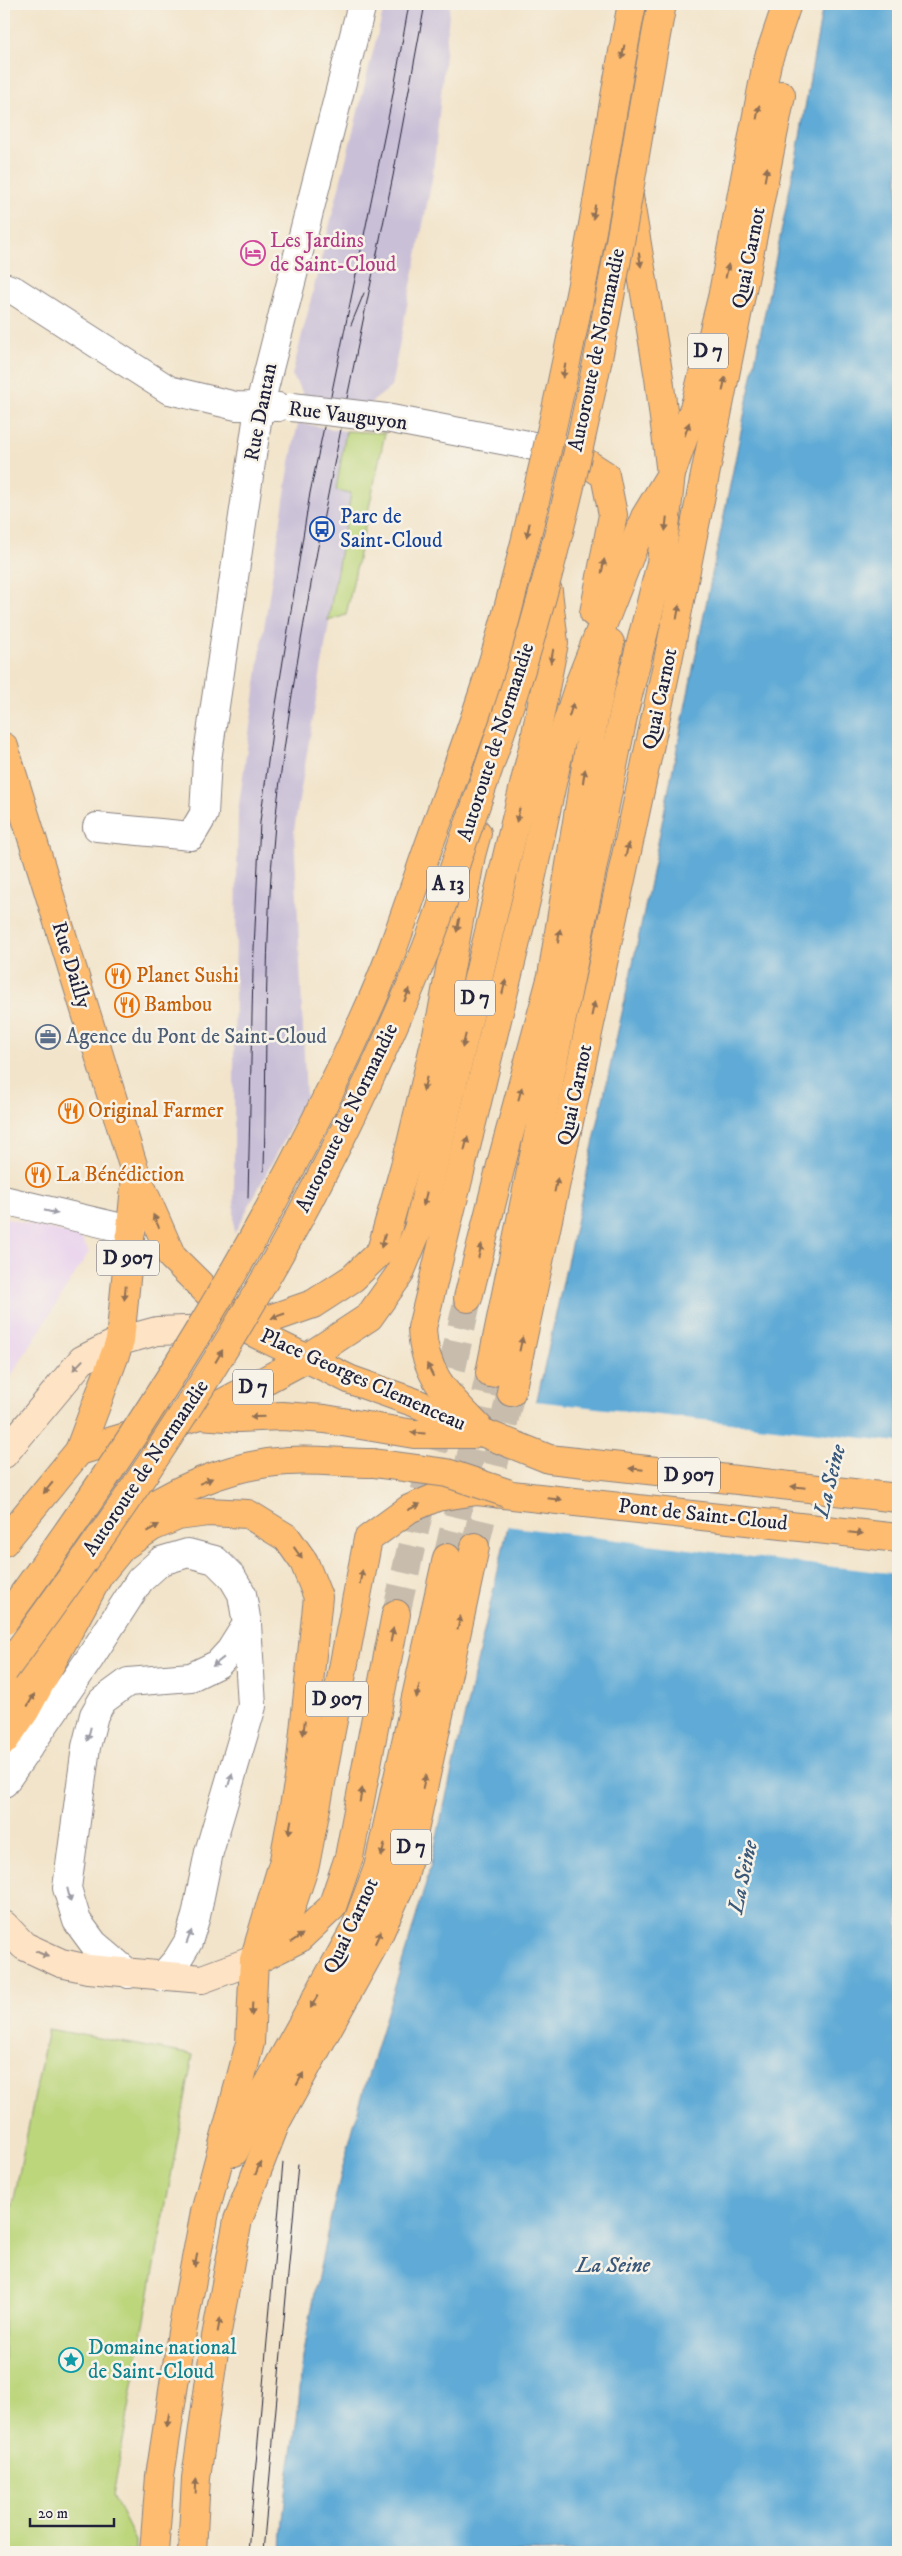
<svg xmlns="http://www.w3.org/2000/svg" width="902" height="2556" viewBox="0 0 902 2556" font-family="'IM FELL DW Pica',serif">
  <style>
    .built { fill: #e9d2ee }
    .industrial { fill: #c9bfd7 }
    .green { fill: #bcd67b; stroke: #6f7c5b }
    .water { fill: #5eaad6; stroke: #406688 }
    .pier { fill: #f2e4ca }
    .lines { fill: none; stroke-linecap: round; stroke-linejoin: round }
    .primary-tunnel { stroke: #c8bdad; stroke-width: 28; stroke-dasharray: 28 14; stroke-linecap: butt }
    .minor-casing { stroke: #8a8382; stroke-width: 30 }
    .secondary-casing { stroke: #8a8382; stroke-width: 30 }
    .primary-casing { stroke: #8a8382; stroke-width: 30 }
    .motorway-casing { stroke: #8a8382; stroke-width: 30 }
    .minor { stroke: #fff; stroke-width: 28 }
    .secondary { stroke: #fee4c5; stroke-width: 28 }
    .primary { stroke: #fdbc6f; stroke-width: 28 }
    .motorway { stroke: #fdbc6f; stroke-width: 28 }
    .tram { stroke: #22223b; stroke-width: 1 }
    .minor-bridge-casing { stroke: #8a8382; stroke-width: 30; stroke-linecap: butt }
    .primary-bridge-casing { stroke: #8a8382; stroke-width: 30; stroke-linecap: butt }
    .motorway-bridge-casing { stroke: #8a8382; stroke-width: 30; stroke-linecap: butt }
    .minor-bridge { stroke: #fff; stroke-width: 28 }
    .primary-bridge { stroke: #fdbc6f; stroke-width: 28 }
    .motorway-bridge { stroke: #fdbc6f; stroke-width: 28 }
    .oneway { fill: #906f55 }
    .oneway2 { fill: #9c9ca7 }
    .oneway3 { fill: #9b8d87 }
    .labels { text-anchor: middle; dominant-baseline: central; stroke-width: 5; stroke-linejoin: round; paint-order: stroke }
    .shield { fill: #f7f3e8; stroke: #62616f; stroke-width: 1 }
    .shield-label { font-size: 20px; font-weight: bold; fill: #22223b }
    .hotel-label { font-size: 21px; fill: #b23c85; stroke: #f7f3e8; text-anchor: start }
    .street-label { font-size: 21px; fill: #22223b; stroke: #f7f3e8 }
    .transit-label { font-size: 21px; fill: #164399; stroke: #f7f3e8; text-anchor: start }
    .food-label { font-size: 21px; fill: #c56008; stroke: #f7f3e8; text-anchor: start }
    .service-label { font-size: 21px; fill: #4e5e75; stroke: #f7f3e8; text-anchor: start }
    .culture-label { font-size: 21px; fill: #0d838f; stroke: #f7f3e8; text-anchor: start }
    .water-label { font-size: 22px; font-style: italic; fill: #3a5879; stroke: #f7f3e8 }
  </style>
  <rect width="100%" height="100%" fill="#f7f3e8"/>
  <filter id="ink" filterUnits="userSpaceOnUse"><feTurbulence type="fractalNoise" baseFrequency=".02" numOctaves="2"/><feDisplacementMap in="SourceGraphic" scale="10" xChannelSelector="R" yChannelSelector="G"/><feConvolveMatrix kernelMatrix="1 2 1 2 8 2 1 2 1" color-interpolation-filters="sRGB"/></filter>
  <filter id="wash" filterUnits="userSpaceOnUse"><feTurbulence type="fractalNoise" baseFrequency=".0096" numOctaves="4" result="noise"/><feDisplacementMap in="SourceGraphic" scale="20" xChannelSelector="R" yChannelSelector="G"/><feGaussianBlur stdDeviation="1.12" result="paint"/><feColorMatrix in="noise" values="0 0 0 0 0 0 0 0 0 0 0 0 0 0 0 0 0 1.4 0 .05"/><feComposite in="paint" operator="in"/></filter>
  <g filter="url(#wash)">
    <rect width="100%" height="100%" fill="#f2e4ca"/>
    <polygon class="built" points="4,1218 80,1236 89,1252 4,1387"/>
    <g class="industrial">
      <polygon points="385,4 450,4 433,174 391,387 368,405 305,397 292,375"/>
      <polygon points="298,423 346,431 336,490 351,493 294,830 306,1099 234,1234 234,1054 238,812 262,641 290,462"/>
    </g>
    <g class="green">
      <polygon points="346,431 385,433 346,615 328,621 351,493 336,490"/>
      <polygon points="48,2029 193,2055 113,2496 136,2541 136,2552 4,2552 4,2249"/>
    </g>
    <path class="water" d="M823,4H898V2552H281C282,2507 291,2462 297,2418C300,2398 300,2377 303,2357C314,2292 328,2226 344,2162C369,2065 401,1971 428,1876L541,1382L643,917L798,148Z"/>
    <polygon class="pier" points="535,1401 898,1442 898,1574 799,1563 506,1526"/>
  </g>
  <g filter="url(#ink)">
    <g class="lines">
      <g class="primary-tunnel">
        <polyline points="475,1547 511,1392"/>
        <polyline points="447,1558 490,1373"/>
        <polyline points="396,1614 468,1298"/>
      </g>
      <defs>
        <g id="minor">
          <polyline points="4,287 15,291 169,390 236,406 278,407"/>
          <polyline points="386,418 570,453"/>
          <polyline points="97,827 191,836 204,814 207,760 259,408 362,4"/>
          <polyline points="4,1200 131,1230"/>
          <polyline points="4,1783 90,1658 140,1580 161,1561 188,1553 215,1560 232,1577 242,1594 247,1624 252,1706 209,1852 196,1916 188,1942 177,1960 162,1977"/>
          <polyline points="129,1974 94,1944 77,1921 67,1888 86,1747 94,1715 102,1701 128,1682 191,1677 218,1664 230,1651 247,1624"/>
        </g>
        <g id="secondary">
          <polyline points="4,1454 82,1360 120,1341 157,1331 244,1328"/>
          <polyline points="4,1925 24,1946 61,1963 88,1969 202,1979 254,1960"/>
        </g>
        <g id="primary">
          <polyline points="571,453 605,475 613,515 594,613"/>
          <polyline points="4,747 136,1175 172,1257 244,1328 351,1380 416,1403 473,1429"/>
          <polyline points="468,1298 503,1157 552,976 593,723 610,643"/>
          <polyline points="244,1328 313,1304 353,1278 381,1251 411,1144 442,1013 471,855 477,833"/>
          <polyline points="490,1373 625,707 661,563 671,474 659,378 629,196"/>
          <polyline points="511,1392 668,660 781,95"/>
          <polyline points="200,1415 305,1359 369,1317 399,1275 418,1229 534,744 554,643 548,591"/>
          <path d="M484,1433C452,1399 424,1379 422,1328L530,884L561,742L580,682L645,517L671,474L696,402L722,298L767,63L787,4"/>
          <polyline points="79,1451 200,1415 239,1418 282,1416 325,1419 414,1434 473,1434"/>
          <polyline points="4,1542 79,1451 120,1341 136,1176"/>
          <polyline points="258,1959 298,1939 332,1907 349,1857 396,1614"/>
          <polyline points="234,2152 253,2112 355,1929 378,1868 447,1558"/>
          <polyline points="154,2552 160,2476 182,2332 205,2212 250,2043 254,1960 289,1913 305,1865 368,1539 409,1509 437,1497 477,1491 898,1538"/>
          <polyline points="192,2552 196,2478 216,2337 238,2220 276,2122 376,1941 404,1877 475,1547"/>
        </g>
        <g id="motorway">
          <path d="M125,1525C170,1490 231,1464 288,1461C316,1459 345,1463 373,1463"/>
          <polyline points="4,1705 54,1621"/>
          <polyline points="4,1741 25,1711 99,1575 122,1547 152,1527 178,1516 208,1512 248,1514 287,1538 304,1562 318,1597 299,1779 284,1860 254,1960"/>
        </g>
      </defs>
      <use href="#minor" class="minor-casing"/>
      <use href="#secondary" class="secondary-casing"/>
      <use href="#primary" class="primary-casing"/>
      <use href="#motorway" class="motorway-casing"/>
      <use href="#minor" class="minor"/>
      <use href="#secondary" class="secondary"/>
      <use href="#primary" class="primary"/>
      <use href="#motorway" class="motorway"/>
      <g class="tram">
        <polyline points="351,325 364,293"/>
        <polyline points="330,401 392,99 409,4"/>
        <polyline points="346,403 393,176 425,4"/>
        <path d="M264,1171C267,1057 264,937 275,824C289,691 315,560 341,429"/>
        <polyline points="248,1198 253,970 260,822 274,717 310,493 324,427"/>
        <polyline points="248,2552 283,2163"/>
        <polyline points="263,2552 298,2164"/>
      </g>
      <defs>
        <polyline id="minor-bridge" points="292,407 386,418"/>
        <polyline id="primary-bridge" points="484,1433 549,1459 898,1498"/>
        <g id="motorway-bridge">
          <polyline points="373,1463 447,1473 507,1493"/>
          <path d="M4,1621C143,1431 269,1231 365,1016C392,958 411,895 433,834C459,763 486,691 506,617C537,500 563,383 586,264C602,178 615,90 632,4"/>
          <path d="M4,1671C72,1578 140,1484 201,1386C288,1248 365,1100 426,949C443,907 455,862 471,819C493,756 515,693 533,629C567,509 594,386 616,264C632,177 645,90 662,4"/>
        </g>
      </defs>
      <use href="#minor-bridge" class="minor-bridge-casing"/>
      <use href="#primary-bridge" class="primary-bridge-casing"/>
      <use href="#motorway-bridge" class="motorway-bridge-casing"/>
      <use href="#minor-bridge" class="minor-bridge"/>
      <use href="#primary-bridge" class="primary-bridge"/>
      <use href="#motorway-bridge" class="motorway-bridge"/>
    </g>
    <defs><path id="oneway-solid" d="M-6-.8H1V-3.2L6.5 0L1 3.2V.8H-6Z" transform="scale(1.25)"/></defs>
    <g class="oneway">
      <use href="#oneway-solid" transform="translate(623 52) rotate(101)"/>
      <use href="#oneway-solid" transform="translate(758 112) rotate(-79)"/>
      <use href="#oneway-solid" transform="translate(766 174) rotate(-79)"/>
      <use href="#oneway-solid" transform="translate(594 212) rotate(99)"/>
      <use href="#oneway-solid" transform="translate(640 260) rotate(81)"/>
      <use href="#oneway-solid" transform="translate(727 271) rotate(-79)"/>
      <use href="#oneway-solid" transform="translate(564 371) rotate(101)"/>
      <use href="#oneway-solid" transform="translate(724 384) rotate(-79)"/>
      <use href="#oneway-solid" transform="translate(687 429) rotate(-71)"/>
      <use href="#oneway-solid" transform="translate(666 524) rotate(96)"/>
      <use href="#oneway-solid" transform="translate(528 530) rotate(103)"/>
      <use href="#oneway-solid" transform="translate(603 566) rotate(-79)"/>
      <use href="#oneway-solid" transform="translate(678 612) rotate(-79)"/>
      <use href="#oneway-solid" transform="translate(552 656) rotate(101)"/>
      <use href="#oneway-solid" transform="translate(571 710) rotate(-73)"/>
      <use href="#oneway-solid" transform="translate(584 776) rotate(-81)"/>
      <use href="#oneway-solid" transform="translate(518 815) rotate(103)"/>
      <use href="#oneway-solid" transform="translate(627 850) rotate(-78)"/>
      <use href="#oneway-solid" transform="translate(458 925) rotate(100)"/>
      <use href="#oneway-solid" transform="translate(559 936) rotate(-81)"/>
      <use href="#oneway-solid" transform="translate(504 987) rotate(-76)"/>
      <use href="#oneway-solid" transform="translate(407 995) rotate(-67)"/>
      <use href="#oneway-solid" transform="translate(593 1009) rotate(-78)"/>
      <use href="#oneway-solid" transform="translate(464 1041) rotate(104)"/>
      <use href="#oneway-solid" transform="translate(425 1084) rotate(103)"/>
      <use href="#oneway-solid" transform="translate(520 1094) rotate(-75)"/>
      <use href="#oneway-solid" transform="translate(466 1144) rotate(-76)"/>
      <use href="#oneway-solid" transform="translate(556 1185) rotate(-78)"/>
      <use href="#oneway-solid" transform="translate(425 1199) rotate(104)"/>
      <use href="#oneway-solid" transform="translate(156 1221) rotate(-114)"/>
      <use href="#oneway-solid" transform="translate(383 1241) rotate(106)"/>
      <use href="#oneway-solid" transform="translate(480 1251) rotate(-76)"/>
      <use href="#oneway-solid" transform="translate(125 1293) rotate(96)"/>
      <use href="#oneway-solid" transform="translate(278 1316) rotate(161)"/>
      <use href="#oneway-solid" transform="translate(521 1344) rotate(-78)"/>
      <use href="#oneway-solid" transform="translate(219 1356) rotate(-60)"/>
      <use href="#oneway-solid" transform="translate(430 1370) rotate(-116)"/>
      <use href="#oneway-solid" transform="translate(257 1417) rotate(178)"/>
      <use href="#oneway-solid" transform="translate(418 1433) rotate(-177)"/>
      <use href="#oneway-solid" transform="translate(636 1469) rotate(-174)"/>
      <use href="#oneway-solid" transform="translate(206 1481) rotate(-23)"/>
      <use href="#oneway-solid" transform="translate(798 1487) rotate(-174)"/>
      <use href="#oneway-solid" transform="translate(48 1488) rotate(130)"/>
      <use href="#oneway-solid" transform="translate(555 1499) rotate(6)"/>
      <use href="#oneway-solid" transform="translate(414 1507) rotate(-26)"/>
      <use href="#oneway-solid" transform="translate(153 1528) rotate(-29)"/>
      <use href="#oneway-solid" transform="translate(856 1533) rotate(6)"/>
      <use href="#oneway-solid" transform="translate(298 1553) rotate(55)"/>
      <use href="#oneway-solid" transform="translate(361 1577) rotate(-79)"/>
      <use href="#oneway-solid" transform="translate(459 1623) rotate(-78)"/>
      <use href="#oneway-solid" transform="translate(392 1635) rotate(-79)"/>
      <use href="#oneway-solid" transform="translate(418 1691) rotate(103)"/>
      <use href="#oneway-solid" transform="translate(31 1700) rotate(-61)"/>
      <use href="#oneway-solid" transform="translate(304 1728) rotate(96)"/>
      <use href="#oneway-solid" transform="translate(424 1782) rotate(-78)"/>
      <use href="#oneway-solid" transform="translate(361 1795) rotate(-79)"/>
      <use href="#oneway-solid" transform="translate(290 1827) rotate(100)"/>
      <use href="#oneway-solid" transform="translate(383 1850) rotate(103)"/>
      <use href="#oneway-solid" transform="translate(378 1937) rotate(-65)"/>
      <use href="#oneway-solid" transform="translate(297 1938) rotate(-34)"/>
      <use href="#oneway-solid" transform="translate(314 2002) rotate(119)"/>
      <use href="#oneway-solid" transform="translate(252 2009) rotate(93)"/>
      <use href="#oneway-solid" transform="translate(300 2079) rotate(-61)"/>
      <use href="#oneway-solid" transform="translate(258 2168) rotate(-69)"/>
      <use href="#oneway-solid" transform="translate(196 2260) rotate(101)"/>
      <use href="#oneway-solid" transform="translate(219 2325) rotate(-79)"/>
      <use href="#oneway-solid" transform="translate(168 2420) rotate(99)"/>
      <use href="#oneway-solid" transform="translate(196 2486) rotate(-87)"/>
    </g>
    <g class="oneway2">
      <use href="#oneway-solid" transform="translate(51 1212) rotate(14)"/>
      <use href="#oneway-solid" transform="translate(218 1662) rotate(142)"/>
      <use href="#oneway-solid" transform="translate(89 1734) rotate(104)"/>
      <use href="#oneway-solid" transform="translate(230 1780) rotate(-73)"/>
      <use href="#oneway-solid" transform="translate(69 1895) rotate(76)"/>
      <use href="#oneway-solid" transform="translate(189 1937) rotate(-69)"/>
    </g>
    <g class="oneway3">
      <use href="#oneway-solid" transform="translate(78 1365) rotate(134)"/>
      <use href="#oneway-solid" transform="translate(42 1954) rotate(24)"/>
    </g>
  </g>
  <defs>
    <symbol id="hotel-ring" viewBox="-11 -11 22 22"><circle r="9.5" fill="#f7f3e8" stroke="#d1479c" stroke-width="1.5"/><path d="M-6-4.5h1.5V1H6V5H4.5V3h-9V5H-6ZM-4 0a1.8 1.8 0 1 1 3.6 0ZM.5 0V-2.5h3Q6-2.5 6 0Z" fill="#d1479c"/></symbol>
    <symbol id="bus-ring" viewBox="-11 -11 22 22"><circle r="9.5" fill="#f7f3e8" stroke="#1a4fb4" stroke-width="1.5"/><path d="M-5-6H5V4H4V6H2V4H-2V6H-4V4H-5ZM-3.5-4V0h7V-4ZM-3.5 1.2v1.5H-2V1.2ZM2 1.2v1.5H3.5V1.2Z" fill="#1a4fb4"/></symbol>
    <symbol id="restaurant-ring" viewBox="-11 -11 22 22"><circle r="9.5" fill="#f7f3e8" stroke="#e8710a" stroke-width="1.5"/><path d="M-5-6h1v4h1v-4h1v4h1v-4h1v5L-1.5 .5V6h-2V.5L-5-1ZM5-6V6H3V1.5H1.5Q1.5-4 5-6Z" fill="#e8710a"/></symbol>
    <symbol id="office-ring" viewBox="-11 -11 22 22"><circle r="9.5" fill="#f7f3e8" stroke="#5c6f8a" stroke-width="1.5"/><path d="M-6-3h4V-5.5h4V-3h4V5H-6ZM-1-4.5V-3h2v-1.5ZM-6 0V1H6V0Z" fill="#5c6f8a"/></symbol>
    <symbol id="sight-ring" viewBox="-11 -11 22 22"><circle r="9.5" fill="#f7f3e8" stroke="#0f9aa8" stroke-width="1.5"/><path d="M0-6L1.8-2.2L6-1.7L2.9 1.2L3.7 5.4L0 3.3L-3.7 5.4L-2.9 1.2L-6-1.7L-1.8-2.2Z" fill="#0f9aa8"/></symbol>
  </defs>
  <g fill-rule="evenodd">
    <use href="#hotel-ring" x="239" y="239" width="28" height="28"/>
    <use href="#bus-ring" x="308" y="515" width="28" height="28"/>
    <use href="#restaurant-ring" x="104" y="962" width="28" height="28"/>
    <use href="#restaurant-ring" x="113" y="991" width="28" height="28"/>
    <use href="#office-ring" x="34" y="1023" width="28" height="28"/>
    <use href="#restaurant-ring" x="57" y="1097" width="28" height="28"/>
    <use href="#restaurant-ring" x="24" y="1161" width="28" height="28"/>
    <use href="#sight-ring" x="57" y="2346" width="28" height="28"/>
  </g>
  <g class="labels">
    <g class="shield">
      <rect x="688" y="333.5" width="40" height="35" rx="4"/>
      <rect x="427" y="866.5" width="42" height="35" rx="4"/>
      <rect x="455" y="980.5" width="40" height="35" rx="4"/>
      <rect x="97" y="1240.5" width="62" height="35" rx="4"/>
      <rect x="233" y="1369.5" width="40" height="35" rx="4"/>
      <rect x="658" y="1457.5" width="62" height="35" rx="4"/>
      <rect x="306" y="1681.5" width="62" height="35" rx="4"/>
      <rect x="391" y="1829.5" width="40" height="35" rx="4"/>
    </g>
    <g class="shield-label">
      <text x="708" y="351">D 7</text>
      <text x="448" y="884">A 13</text>
      <text x="475" y="998">D 7</text>
      <text x="128" y="1258">D 907</text>
      <text x="253" y="1387">D 7</text>
      <text x="689" y="1475">D 907</text>
      <text x="337" y="1699">D 907</text>
      <text x="411" y="1847">D 7</text>
    </g>
    <g class="hotel-label">
      <text x="270" y="241">Les Jardins<tspan x="270" dy="24">de Saint-Cloud</tspan></text>
    </g>
    <g class="street-label">
      <text transform="translate(749 258) rotate(-79)">Quai Carnot</text>
      <text transform="translate(597 350) rotate(-78)">Autoroute de Normandie</text>
      <text transform="translate(261 412) rotate(-79)">Rue Dantan</text>
      <text transform="translate(348 416) rotate(7)">Rue Vauguyon</text>
      <text transform="translate(660 699) rotate(-78)">Quai Carnot</text>
      <text transform="translate(496 742) rotate(-72)">Autoroute de Normandie</text>
      <text transform="translate(71 965) rotate(73)">Rue Dailly</text>
      <text transform="translate(575 1095) rotate(-78)">Quai Carnot</text>
      <text transform="translate(347 1118) rotate(-64)">Autoroute de Normandie</text>
      <text transform="translate(363 1380) rotate(24)">Place Georges Clemenceau</text>
      <text transform="translate(146 1468) rotate(-56)">Autoroute de Normandie</text>
      <text transform="translate(703 1515) rotate(6)">Pont de Saint-Cloud</text>
      <text transform="translate(351 1926) rotate(-65)">Quai Carnot</text>
    </g>
    <g class="transit-label">
      <text x="340" y="517">Parc de<tspan x="340" dy="24">Saint-Cloud</tspan></text>
    </g>
    <g class="food-label">
      <text x="136" y="976">Planet Sushi</text>
      <text x="144" y="1005">Bambou</text>
      <text x="88" y="1111">Original Farmer</text>
      <text x="56" y="1175">La Bénédiction</text>
    </g>
    <g class="service-label">
      <text x="66" y="1037">Agence du Pont de Saint-Cloud</text>
    </g>
    <g class="culture-label">
      <text x="88" y="2348">Domaine national<tspan x="88" dy="24">de Saint-Cloud</tspan></text>
    </g>
    <g class="water-label">
      <text transform="translate(830 1481) rotate(-76)">La Seine</text>
      <text transform="translate(743 1877) rotate(-78)">La Seine</text>
      <text x="613" y="2265">La Seine</text>
    </g>
  </g>
  <rect width="902" height="2556" fill="none" stroke="#f7f3e8" stroke-width="20"/>
  <path d="M30 2518v8h84v-8" fill="none" stroke="#22223b" stroke-width="2.5"/>
  <text x="38" y="2518" font-size="15" fill="#22223b" stroke="#f7f3e8" stroke-width="4" paint-order="stroke">20 m</text>
</svg>
